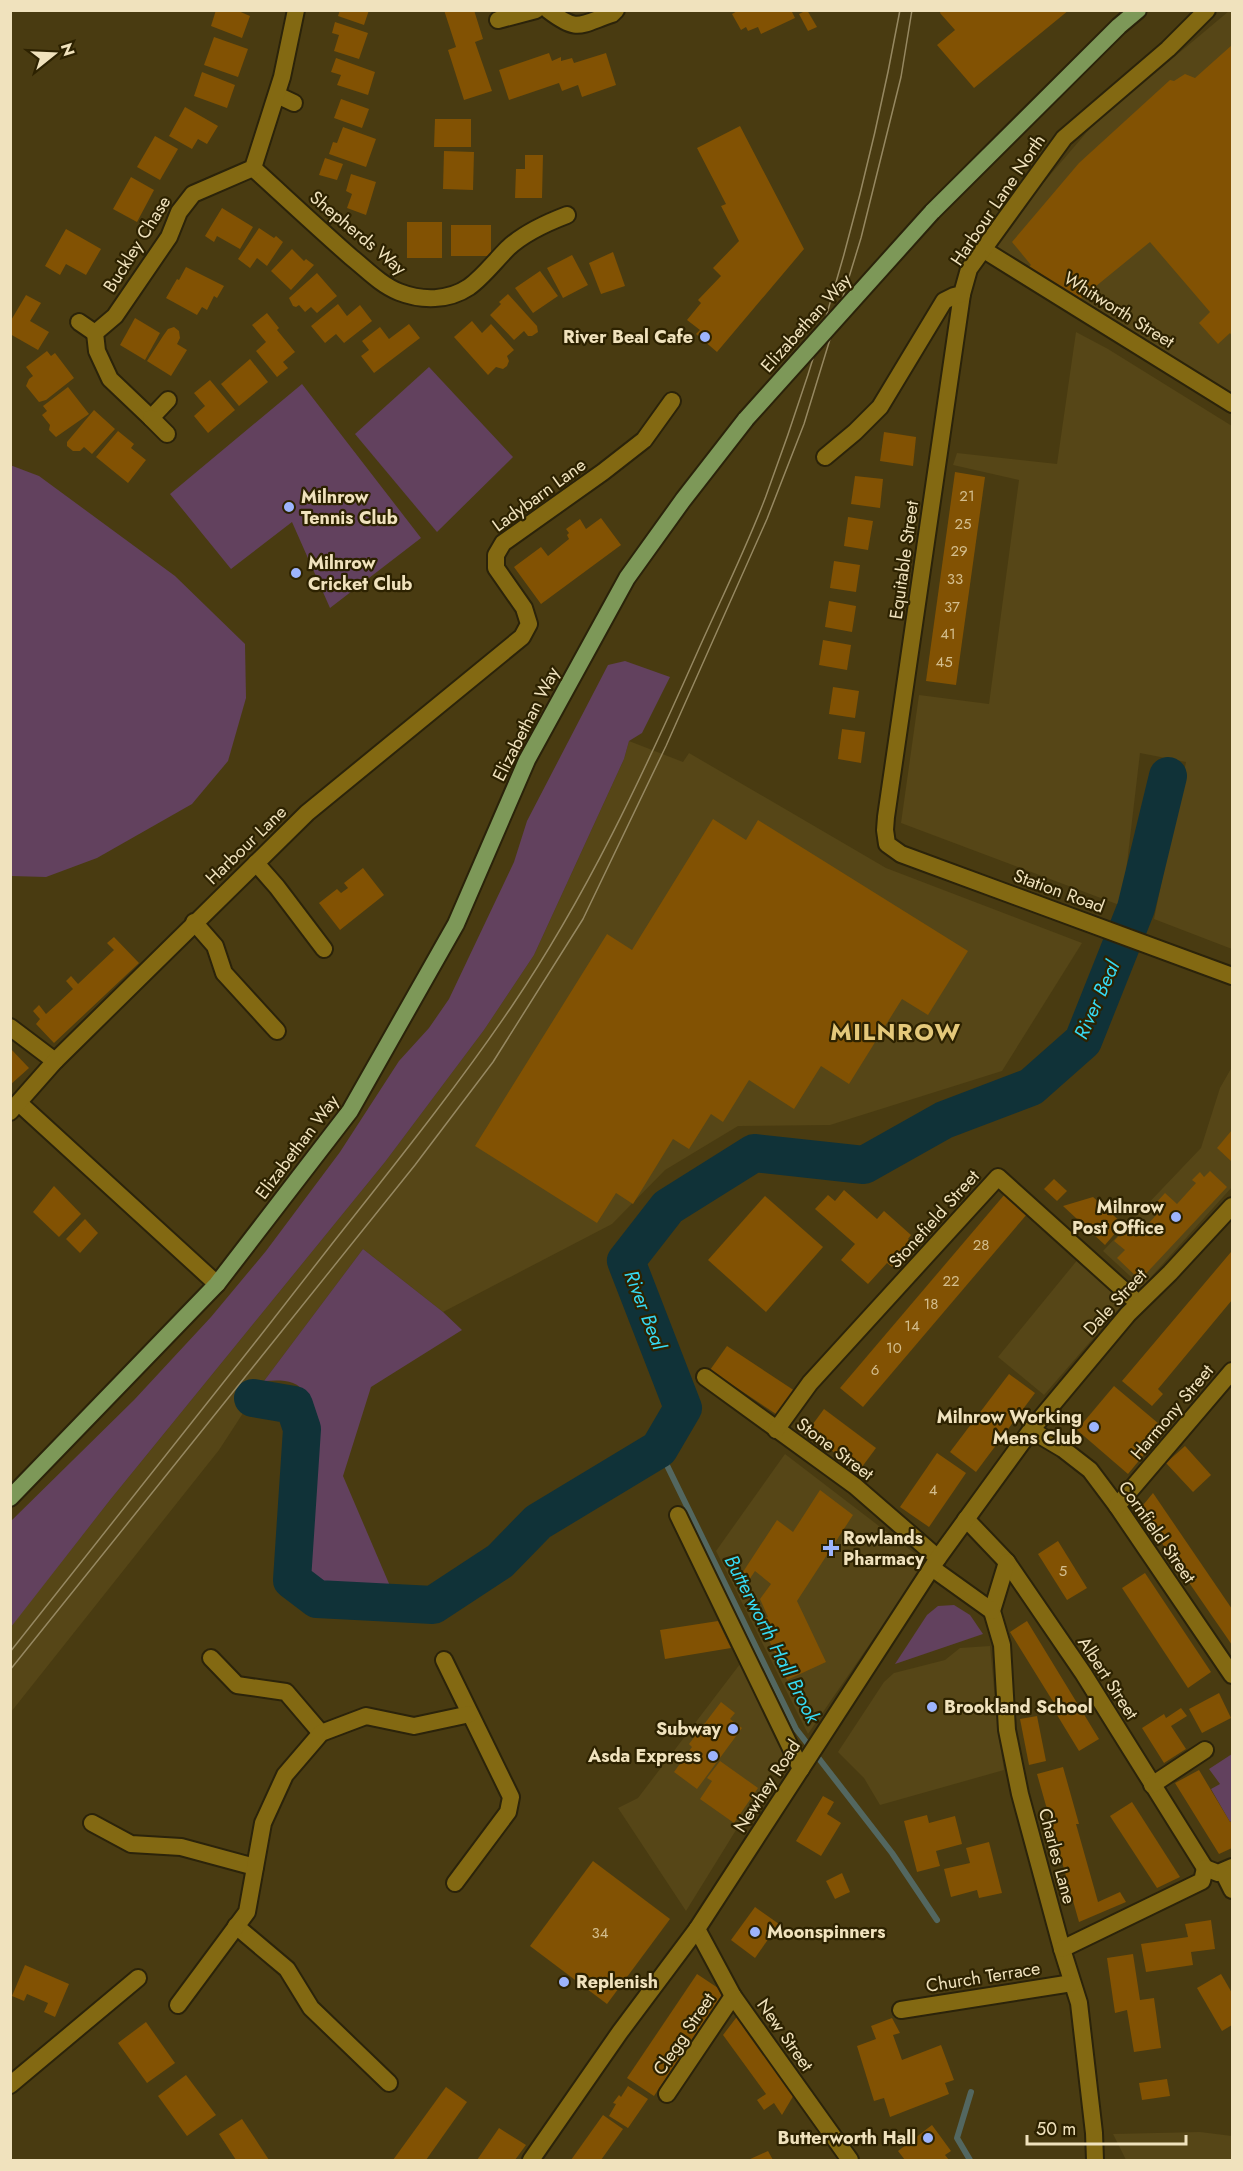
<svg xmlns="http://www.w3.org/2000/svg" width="1243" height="2171" viewBox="0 0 1243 2171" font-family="Jost,sans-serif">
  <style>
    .built { fill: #564617 }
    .green { fill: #62415e }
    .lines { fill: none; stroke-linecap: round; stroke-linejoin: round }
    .stream { stroke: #536760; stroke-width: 6 }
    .river { stroke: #103238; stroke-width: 38 }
    .building { fill: #825203 }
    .minor-casing { stroke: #2b230a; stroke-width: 20 }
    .tertiary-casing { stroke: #2b230a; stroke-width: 20 }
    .primary-casing { stroke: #2b230a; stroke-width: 20 }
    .minor { stroke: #836912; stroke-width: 16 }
    .tertiary { stroke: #836912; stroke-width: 16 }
    .primary { stroke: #7d9858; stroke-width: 16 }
    .tram { stroke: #968861; stroke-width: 1.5 }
    .primary-bridge-casing { stroke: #2b230a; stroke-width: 20; stroke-linecap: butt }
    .primary-bridge { stroke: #7d9858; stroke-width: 16 }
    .poi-dot { fill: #9db4fd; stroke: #2d2201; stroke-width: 2 }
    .labels { text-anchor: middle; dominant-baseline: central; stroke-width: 4.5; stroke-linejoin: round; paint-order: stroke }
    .number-label { font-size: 15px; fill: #d4be8e }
    .street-label { font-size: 18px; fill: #f0e2bd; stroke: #2d2201 }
    .poi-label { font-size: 18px; font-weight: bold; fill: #f0e2bd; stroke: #2d2201; text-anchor: end }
    .water-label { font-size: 20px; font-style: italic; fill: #36daf3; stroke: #2d2201 }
    .district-label { font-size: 24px; font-weight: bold; letter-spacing: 1.5px; fill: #e4c87a; stroke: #2d2201 }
  </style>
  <rect width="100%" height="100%" fill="#493b11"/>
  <g class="built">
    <polygon points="1229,11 1232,11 1232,396 994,251 1009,223 1092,126"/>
    <polygon points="1076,332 1108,349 1232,426 1232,949 1154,919 1186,762 1140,753 1122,906 901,823 919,695 989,704 1019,480 953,465 957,453 1057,464"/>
    <polygon points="629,741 683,762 689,753 886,868 1082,943 1002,1071 830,1125 738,1126 665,1170 612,1224 443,1312 363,1249 264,1381 219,1450 11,1712 11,1626 110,1500 385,1162 484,1030 534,955 624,759"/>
    <polygon points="1232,1067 1232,1187 1142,1287 1103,1251 1201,1148 1220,1088"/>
    <polygon points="1079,1258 1128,1298 1044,1395 998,1357"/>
    <polygon points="785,1454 926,1562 808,1734 716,1551"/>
    <polygon points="990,1646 998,1732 1004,1770 880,1805 864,1778 838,1752 884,1682 894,1673 945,1660 960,1648"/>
    <polygon points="740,1664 783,1754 686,1911 618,1808 638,1798"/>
    <polygon points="1200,2132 1232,2136 1232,2160 1126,2160 1113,2134"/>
  </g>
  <g class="green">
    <polygon points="429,367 513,457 437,532 355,434"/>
    <polygon points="302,384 421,538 330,608 292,522 231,569 170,494"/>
    <polygon points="10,465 39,476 175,576 245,644 246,698 228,761 192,804 97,858 46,877 11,876"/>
    <polygon points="625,661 670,677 642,733 629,741 624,759 534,955 484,1030 385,1162 110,1500 11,1627 11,1521 134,1400 211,1317 266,1251 340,1152 399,1061 429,1028 449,999 514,862 527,821 608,665"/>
    <path d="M363,1249L443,1312L462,1330L371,1387L343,1476L393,1593L322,1594L306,1583L301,1570C305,1533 324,1423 306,1394C297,1379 280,1380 264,1381Z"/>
    <polygon points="954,1605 970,1615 983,1634 895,1664 927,1615 938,1606"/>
    <polygon points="1232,1754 1232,1821 1230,1822 1211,1789 1220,1784 1209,1769"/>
  </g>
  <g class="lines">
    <g class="stream">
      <polyline points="659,1449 796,1729 892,1853 937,1920"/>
      <polyline points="970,2160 957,2138 971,2092"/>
    </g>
    <polyline class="river" points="253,1398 294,1405 302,1429 292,1580 317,1599 433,1605 500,1561 538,1522 659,1449 683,1408 626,1261 668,1207 754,1153 864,1165 944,1120 1031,1087 1083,1041 1136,908 1168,776"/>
  </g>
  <g class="building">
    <polygon points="216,10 236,10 250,16 242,38 211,26"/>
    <polygon points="340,10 369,10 364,25 338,16"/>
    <polygon points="444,10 474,10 483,39 475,42 492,91 464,100 448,50 456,47"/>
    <polygon points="739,10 791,10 795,18 761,34 758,27 748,31 746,27 741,30 732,14"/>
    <polygon points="807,10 817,27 808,31 799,14"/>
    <polygon points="941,10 1069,10 974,88 937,45 955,30 940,13"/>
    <polygon points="335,22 368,33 359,59 334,51 339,35 332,33"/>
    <polygon points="214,37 248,49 238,77 204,65"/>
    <polygon points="1232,45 1232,336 1230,333 1218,344 1199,323 1210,312 1150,242 1079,300 1028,268 1031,265 1012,242 1079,163 1170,80 1174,81 1185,74 1195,78"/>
    <polygon points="549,53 552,61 561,57 561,61 572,58 574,63 606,53 616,85 582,97 578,85 562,91 559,83 509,100 499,70"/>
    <polygon points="336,58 375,72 368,95 337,85 341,75 331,72"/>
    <polygon points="202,72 235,85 227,108 194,96"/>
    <polygon points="341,99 369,109 362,128 334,118"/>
    <polygon points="185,107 218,126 207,144 198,139 192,149 169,136"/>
    <polygon points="435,119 471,119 471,147 434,147"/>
    <polygon points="740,126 804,249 717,352 696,334 700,330 687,320 701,303 698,300 721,276 713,268 739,241 721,206 726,204 697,148"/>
    <polygon points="343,127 376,139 366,167 329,154 333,142 337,143"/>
    <polygon points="155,136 178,149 160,180 137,167"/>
    <polygon points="444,151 474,152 473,190 443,189"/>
    <polygon points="525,155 543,155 542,198 515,198 516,169 525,169"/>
    <polygon points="325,158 343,164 337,180 319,175"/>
    <polygon points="351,174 376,182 366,215 347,208 352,194 346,191"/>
    <polygon points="131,177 154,190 137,222 113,209"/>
    <polygon points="222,208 253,227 240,249 217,236 214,242 205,236"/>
    <rect x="407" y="222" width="35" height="36"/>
    <rect x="451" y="225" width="40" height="31"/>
    <polygon points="259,228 274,238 276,236 283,242 267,266 257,258 250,268 238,259"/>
    <polygon points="66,229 101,249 86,275 66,264 60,275 45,266"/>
    <polygon points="292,249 304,261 306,259 314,265 291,290 271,271"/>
    <polygon points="613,252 625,286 601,294 589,263"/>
    <polygon points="572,255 588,285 563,298 547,268"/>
    <polygon points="186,267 224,286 217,298 214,296 207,310 202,307 197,315 166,298 177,279 179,280"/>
    <polygon points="540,271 558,296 533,313 515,288"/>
    <polygon points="317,273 337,296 317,313 311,307 305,312 299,305 296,307 293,306 289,298"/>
    <polygon points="508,294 537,326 538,332 532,336 528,336 524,331 514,340 490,315 501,304 499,302"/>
    <polygon points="26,295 41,303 30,321 49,332 38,350 10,334 10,322"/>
    <polygon points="338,304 347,316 360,305 372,321 344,343 336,334 325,343 311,326"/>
    <polygon points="267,313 279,328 277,330 295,352 283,362 288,368 277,377 256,351 266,342 252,325"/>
    <polygon points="135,318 160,333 145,360 120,345"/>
    <polygon points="472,321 482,333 491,324 514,350 507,356 509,361 507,366 503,369 496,367 488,375 454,337"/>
    <polygon points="409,324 420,338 374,373 361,356 369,350 362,341 380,327 389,339"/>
    <polygon points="174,327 179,331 180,338 177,344 187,350 171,376 147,361 163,336 168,329"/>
    <polygon points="47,351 51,356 55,353 74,378 46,400 39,402 26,386 29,379 33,376 26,367"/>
    <polygon points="250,359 268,382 239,406 221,384"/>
    <polygon points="210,380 235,410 208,433 194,416 205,406 194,393"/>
    <polygon points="68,387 89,414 56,437 49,430 50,425 42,415 47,411 43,406"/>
    <polygon points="94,410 115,429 92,454 84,447 80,451 73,451 67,446 67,442"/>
    <polygon points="118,431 134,444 131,448 146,460 128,483 96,457"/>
    <polygon points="884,432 916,437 913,466 880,461"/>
    <polygon points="955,472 985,477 956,685 926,681"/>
    <polygon points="855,476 883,479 880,508 851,504"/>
    <polygon points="848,517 873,521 868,550 844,546"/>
    <polygon points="601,518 621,545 541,604 514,567 541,547 548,556 569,539 567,535 569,533 566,529 580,519 586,529"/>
    <polygon points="834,561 860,565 856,592 830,588"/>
    <polygon points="829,601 856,606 852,632 825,627"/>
    <polygon points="823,640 851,645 847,670 819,665"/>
    <polygon points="833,687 859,691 855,718 829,714"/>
    <polygon points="842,729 865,732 861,763 838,759"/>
    <polygon points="713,819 746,840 758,820 968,951 928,1015 902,999 849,1084 821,1066 794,1109 749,1080 723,1122 711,1114 689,1149 673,1139 633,1204 616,1193 597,1223 475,1146 607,934 632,950"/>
    <polygon points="363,868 384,895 340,930 319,903 337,889 341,893 348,888 344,883"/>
    <polygon points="114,937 139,963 54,1043 36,1024 40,1019 33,1011 39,1005 46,1014 57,1004 73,989 66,981 71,976 78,984 114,950 107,943"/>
    <polygon points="10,1048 29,1068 10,1085"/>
    <polygon points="1232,1130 1232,1162 1217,1148"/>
    <polygon points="1210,1171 1227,1187 1140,1280 1117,1258 1125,1250 1114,1241 1127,1227 1136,1237 1160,1211 1154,1205 1165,1193 1177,1204 1196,1183 1192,1180 1200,1172 1204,1177"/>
    <polygon points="1054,1179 1067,1191 1057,1201 1044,1189"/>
    <polygon points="54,1186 81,1214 59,1237 33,1212"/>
    <polygon points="844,1190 877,1219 884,1211 911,1235 908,1239 913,1244 892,1267 887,1263 868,1284 841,1260 855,1244 815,1209 828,1195 835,1201"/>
    <polygon points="1005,1194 1028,1213 863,1407 840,1388"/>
    <polygon points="765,1196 823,1247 766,1312 708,1260"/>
    <polygon points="1093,1197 1123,1224 1105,1245 1063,1206"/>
    <polygon points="85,1219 98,1233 80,1253 66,1239"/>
    <polygon points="1231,1252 1232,1300 1158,1389 1163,1394 1152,1406 1122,1381"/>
    <polygon points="727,1346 795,1391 779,1416 710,1370"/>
    <polygon points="1009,1374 1035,1393 976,1472 950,1452"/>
    <polygon points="1114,1386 1165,1429 1128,1474 1077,1430"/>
    <polygon points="824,1409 876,1448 859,1471 807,1432"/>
    <polygon points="1185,1446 1211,1475 1193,1492 1166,1463"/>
    <polygon points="937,1453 966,1473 929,1527 900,1507"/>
    <polygon points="820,1490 853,1515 797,1601 826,1662 787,1680 760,1620 768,1617 760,1599 771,1584 755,1571 749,1580 741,1575 777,1520 793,1532"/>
    <polygon points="1153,1493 1232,1609 1232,1645 1139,1510"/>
    <polygon points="1058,1541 1087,1588 1067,1600 1038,1554"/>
    <polygon points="1145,1573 1211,1672 1188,1688 1122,1588"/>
    <polygon points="718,1621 731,1648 665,1659 660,1630"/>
    <polygon points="1027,1621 1099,1739 1079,1751 1054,1710 1057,1708 1010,1632"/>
    <polygon points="1219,1693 1231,1718 1202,1733 1189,1709"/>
    <polygon points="721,1702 735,1713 730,1719 742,1728 697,1789 674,1772 692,1747 689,1744"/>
    <polygon points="1181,1708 1187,1716 1171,1726 1186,1749 1164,1763 1142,1728 1164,1714 1166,1718"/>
    <polygon points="1037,1716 1046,1761 1029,1765 1020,1719"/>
    <polygon points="720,1761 758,1788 734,1823 700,1799 712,1781 707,1778"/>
    <polygon points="1063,1767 1079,1824 1076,1824 1098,1902 1120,1892 1126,1902 1079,1922 1037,1774"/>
    <polygon points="1199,1770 1230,1822 1232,1821 1232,1848 1219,1854 1175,1783"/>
    <polygon points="823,1796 834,1802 827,1814 841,1823 821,1856 796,1841"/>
    <polygon points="1132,1802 1180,1877 1157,1888 1110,1816"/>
    <polygon points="927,1815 929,1823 955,1816 962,1844 936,1851 940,1866 917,1872 904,1821"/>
    <polygon points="989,1842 1002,1893 979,1898 977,1890 951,1897 944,1869 970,1863 966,1848"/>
    <polygon points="593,1861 670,1919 607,2004 530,1946"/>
    <polygon points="842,1873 850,1892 835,1899 826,1881"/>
    <polygon points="755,1907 779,1924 755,1958 731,1940"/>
    <polygon points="1211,1920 1215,1949 1191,1952 1193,1965 1146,1972 1141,1944 1188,1937 1185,1924"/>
    <polygon points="1133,1954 1140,2000 1154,1998 1161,2048 1134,2052 1127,2010 1115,2013 1107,1958"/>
    <polygon points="25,1965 69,1984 55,2017 44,2012 48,2003 27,1994 24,2001 12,1996"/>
    <polygon points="697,1974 724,1992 654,2096 627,2078"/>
    <polygon points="1221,1974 1232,1993 1232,2025 1222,2031 1197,1988"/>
    <polygon points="739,2014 795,2093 782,2115 774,2103 764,2110 757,2100 766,2094 723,2035"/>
    <polygon points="892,2018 900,2033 893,2035 902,2060 941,2045 954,2080 945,2083 949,2094 890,2117 884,2098 874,2101 857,2046 876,2039 871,2026"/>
    <polygon points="146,2022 175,2063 147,2083 118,2043"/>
    <polygon points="186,2075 216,2115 187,2136 158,2096"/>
    <polygon points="1167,2079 1170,2096 1142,2100 1139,2083"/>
    <polygon points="628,2086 648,2099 628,2128 609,2116 616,2104 613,2103 619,2095 621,2097"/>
    <polygon points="446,2087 467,2102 426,2160 393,2160"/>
    <polygon points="603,2115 623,2129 606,2153 601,2160 571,2160"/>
    <polygon points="242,2119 252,2134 269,2160 236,2160 219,2134"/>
    <polygon points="932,2125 951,2151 945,2155 949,2160 905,2160 898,2151"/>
    <polygon points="499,2128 526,2145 515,2160 477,2160"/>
    <polygon points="768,2151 773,2160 748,2160"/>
  </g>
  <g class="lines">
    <defs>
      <g id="minor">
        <path d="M548,10C578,33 579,25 612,14L616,10"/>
        <polyline points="498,20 536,10"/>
        <polyline points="277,95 294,103"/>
        <path d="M253,168C286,198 318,228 351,257C366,269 381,285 399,292C422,301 448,301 469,287C483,277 495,261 508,248C524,233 546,223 567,215"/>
        <polyline points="984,250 1232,404"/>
        <polyline points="962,294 886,817 885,830 887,844 901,854 1232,976"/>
        <polyline points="79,322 95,333"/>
        <polyline points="168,400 151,418 110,379 97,351 95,333 115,316 169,237 179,212 193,194 253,168 282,77 296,10"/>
        <polyline points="151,418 167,434"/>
        <polyline points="825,457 855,432 880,407 944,301 954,296 962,294 969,269 1064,138 1168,49 1207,10"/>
        <polyline points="256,863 277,887 324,949"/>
        <polyline points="194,922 215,946 224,973 277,1031"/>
        <polyline points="10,1027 55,1061"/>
        <polyline points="19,1103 217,1284"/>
        <polyline points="10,1112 55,1061 307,813 522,637 529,624 524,608 496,568 496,555 503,543 603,472 644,440 672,401"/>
        <polyline points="705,1377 855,1486 938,1558"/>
        <polyline points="776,1430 810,1383 998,1177 1138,1303"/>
        <polyline points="1031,1430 1063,1449 1090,1470 1117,1506 1232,1675"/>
        <polyline points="1117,1506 1232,1371"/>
        <polyline points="678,1515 801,1769"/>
        <polyline points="966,1519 1007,1562 1083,1673 1205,1868"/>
        <polyline points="1007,1562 992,1611 1002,1645 1007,1730 1020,1794 1062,1949 1079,2003 1094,2133 1095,2160"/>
        <polyline points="932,1568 992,1611"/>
        <polyline points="211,1658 237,1685 286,1692 321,1733"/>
        <polyline points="444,1660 511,1797 508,1812 455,1883"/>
        <polyline points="1152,1785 1205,1750"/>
        <polyline points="92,1823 131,1844 181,1847 255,1867"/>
        <polyline points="1205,1868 1218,1873 1232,1867"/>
        <polyline points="1223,1872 1232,1890"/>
        <polyline points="236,1926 287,1969 311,2008 389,2083"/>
        <polyline points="697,1929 733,1996 850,2160"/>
        <polyline points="1062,1949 1202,1881 1205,1868"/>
        <polyline points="178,2005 247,1912 263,1823 285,1775 321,1733 366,1716 414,1726 470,1714"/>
        <polyline points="901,2010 1072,1983"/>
        <polyline points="10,2085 138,1978"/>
        <polyline points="667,2094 733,1996"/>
      </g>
      <polyline id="tertiary" points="531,2160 620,2032 697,1929 938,1558 1031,1430 1128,1314 1170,1273 1232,1206"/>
      <g id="primary">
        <polyline points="932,212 1119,26 1138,10"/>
        <polyline points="10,1498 217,1284 350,1111 456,924 527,760 627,578 683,500 746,419"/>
      </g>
    </defs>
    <use href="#minor" class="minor-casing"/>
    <use href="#tertiary" class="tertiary-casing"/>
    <use href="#primary" class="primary-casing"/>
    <use href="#minor" class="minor"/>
    <use href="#tertiary" class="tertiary"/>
    <use href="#primary" class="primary"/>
    <g class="tram">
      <path d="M10,1652C117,1518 223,1384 328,1249C391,1169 455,1090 512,1006C587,895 643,775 697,653C720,601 746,549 766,496C824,339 870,175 900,10"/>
      <polyline points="10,1670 415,1165 493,1062 583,919 666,746 767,519 804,424 861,238 901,77 912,10"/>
    </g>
    <defs>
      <polyline id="primary-bridge" points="746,419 932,212"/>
    </defs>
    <use href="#primary-bridge" class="primary-bridge-casing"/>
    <use href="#primary-bridge" class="primary-bridge"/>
  </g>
  <g class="poi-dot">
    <circle cx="705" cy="337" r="6"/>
    <circle cx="289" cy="507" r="6"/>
    <circle cx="296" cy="573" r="6"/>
    <circle cx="1176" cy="1217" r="6"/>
    <circle cx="1094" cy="1427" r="6"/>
    <path d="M828 1539h6v6h6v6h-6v6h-6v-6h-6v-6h6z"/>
    <circle cx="932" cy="1707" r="6"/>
    <circle cx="733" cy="1729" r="6"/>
    <circle cx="713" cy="1756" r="6"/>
    <circle cx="755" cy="1932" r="6"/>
    <circle cx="564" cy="1982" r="6"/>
    <circle cx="928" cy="2138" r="6"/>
  </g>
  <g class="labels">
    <g class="number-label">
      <text x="967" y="496">21</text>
      <text x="963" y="524">25</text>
      <text x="959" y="551">29</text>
      <text x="955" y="579">33</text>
      <text x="952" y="607">37</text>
      <text x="948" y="634">41</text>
      <text x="944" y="662">45</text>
      <text x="981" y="1245">28</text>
      <text x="951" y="1281">22</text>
      <text x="931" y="1304">18</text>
      <text x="912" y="1326">14</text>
      <text x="894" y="1348">10</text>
      <text x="875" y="1370">6</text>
      <text x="933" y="1490">4</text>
      <text x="1063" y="1571">5</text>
      <text x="600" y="1933">34</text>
    </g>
    <g class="street-label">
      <text transform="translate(998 200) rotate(-56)">Harbour Lane North</text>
      <text transform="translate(358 233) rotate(40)">Shepherds Way</text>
      <text transform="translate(137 244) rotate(-58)">Buckley Chase</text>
      <text transform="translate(1119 310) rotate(32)">Whitworth Street</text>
      <text transform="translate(806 323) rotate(-48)">Elizabethan Way</text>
      <text transform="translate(539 495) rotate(-36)">Ladybarn Lane</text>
      <text transform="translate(904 560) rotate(-82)">Equitable Street</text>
      <text transform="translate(526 724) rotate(-63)">Elizabethan Way</text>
      <text transform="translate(246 845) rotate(-44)">Harbour Lane</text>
      <text transform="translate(1059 891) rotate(20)">Station Road</text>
      <text transform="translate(297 1147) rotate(-53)">Elizabethan Way</text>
      <text transform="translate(934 1219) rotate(-48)">Stonefield Street</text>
      <text transform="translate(1115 1302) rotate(-47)">Dale Street</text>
      <text transform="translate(1172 1412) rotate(-50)">Harmony Street</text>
      <text transform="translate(835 1449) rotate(37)">Stone Street</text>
      <text transform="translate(1157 1532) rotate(55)">Cornfield Street</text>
      <text transform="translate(1108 1678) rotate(57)">Albert Street</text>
      <text transform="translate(767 1786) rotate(-57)">Newhey Road</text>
      <text transform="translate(1057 1856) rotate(75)">Charles Lane</text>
      <text transform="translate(983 1977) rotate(-9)">Church Terrace</text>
      <text transform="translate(684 2034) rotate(-56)">Clegg Street</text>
      <text transform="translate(785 2035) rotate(55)">New Street</text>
    </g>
    <g class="poi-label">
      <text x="693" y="337">River Beal Cafe</text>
      <text x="301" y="497" text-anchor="start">Milnrow<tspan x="301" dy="21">Tennis Club</tspan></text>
      <text x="308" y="563" text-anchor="start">Milnrow<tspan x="308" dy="21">Cricket Club</tspan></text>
      <text x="1164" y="1207">Milnrow<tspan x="1164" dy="21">Post Office</tspan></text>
      <text x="1082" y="1417">Milnrow Working<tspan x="1082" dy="21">Mens Club</tspan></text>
      <text x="843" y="1538" text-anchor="start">Rowlands<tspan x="843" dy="21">Pharmacy</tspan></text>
      <text x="944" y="1707" text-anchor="start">Brookland School</text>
      <text x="721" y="1729">Subway</text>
      <text x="701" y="1756">Asda Express</text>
      <text x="767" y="1932" text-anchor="start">Moonspinners</text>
      <text x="576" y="1982" text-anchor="start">Replenish</text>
      <text x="916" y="2138">Butterworth Hall</text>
    </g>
    <g class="water-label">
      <text transform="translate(1097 1000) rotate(-66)">River Beal</text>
      <text transform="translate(645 1310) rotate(69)">River Beal</text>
      <text transform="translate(772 1639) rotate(63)">Butterworth Hall Brook</text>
    </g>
    <g class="district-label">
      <text x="896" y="1031">MILNROW</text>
    </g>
  </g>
  <rect width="1243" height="2171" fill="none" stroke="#f0e2bd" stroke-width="24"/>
  <g transform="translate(54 54) rotate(72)" stroke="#2d2201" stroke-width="4.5" paint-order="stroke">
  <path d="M0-4.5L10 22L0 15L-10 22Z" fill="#f0e2bd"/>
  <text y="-9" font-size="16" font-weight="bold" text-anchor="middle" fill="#f0e2bd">N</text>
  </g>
  <path d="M1027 2135v9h159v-9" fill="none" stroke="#f0e2bd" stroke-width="3"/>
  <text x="1036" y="2135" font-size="18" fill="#f0e2bd" stroke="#2d2201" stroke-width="4.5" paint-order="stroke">50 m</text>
</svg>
